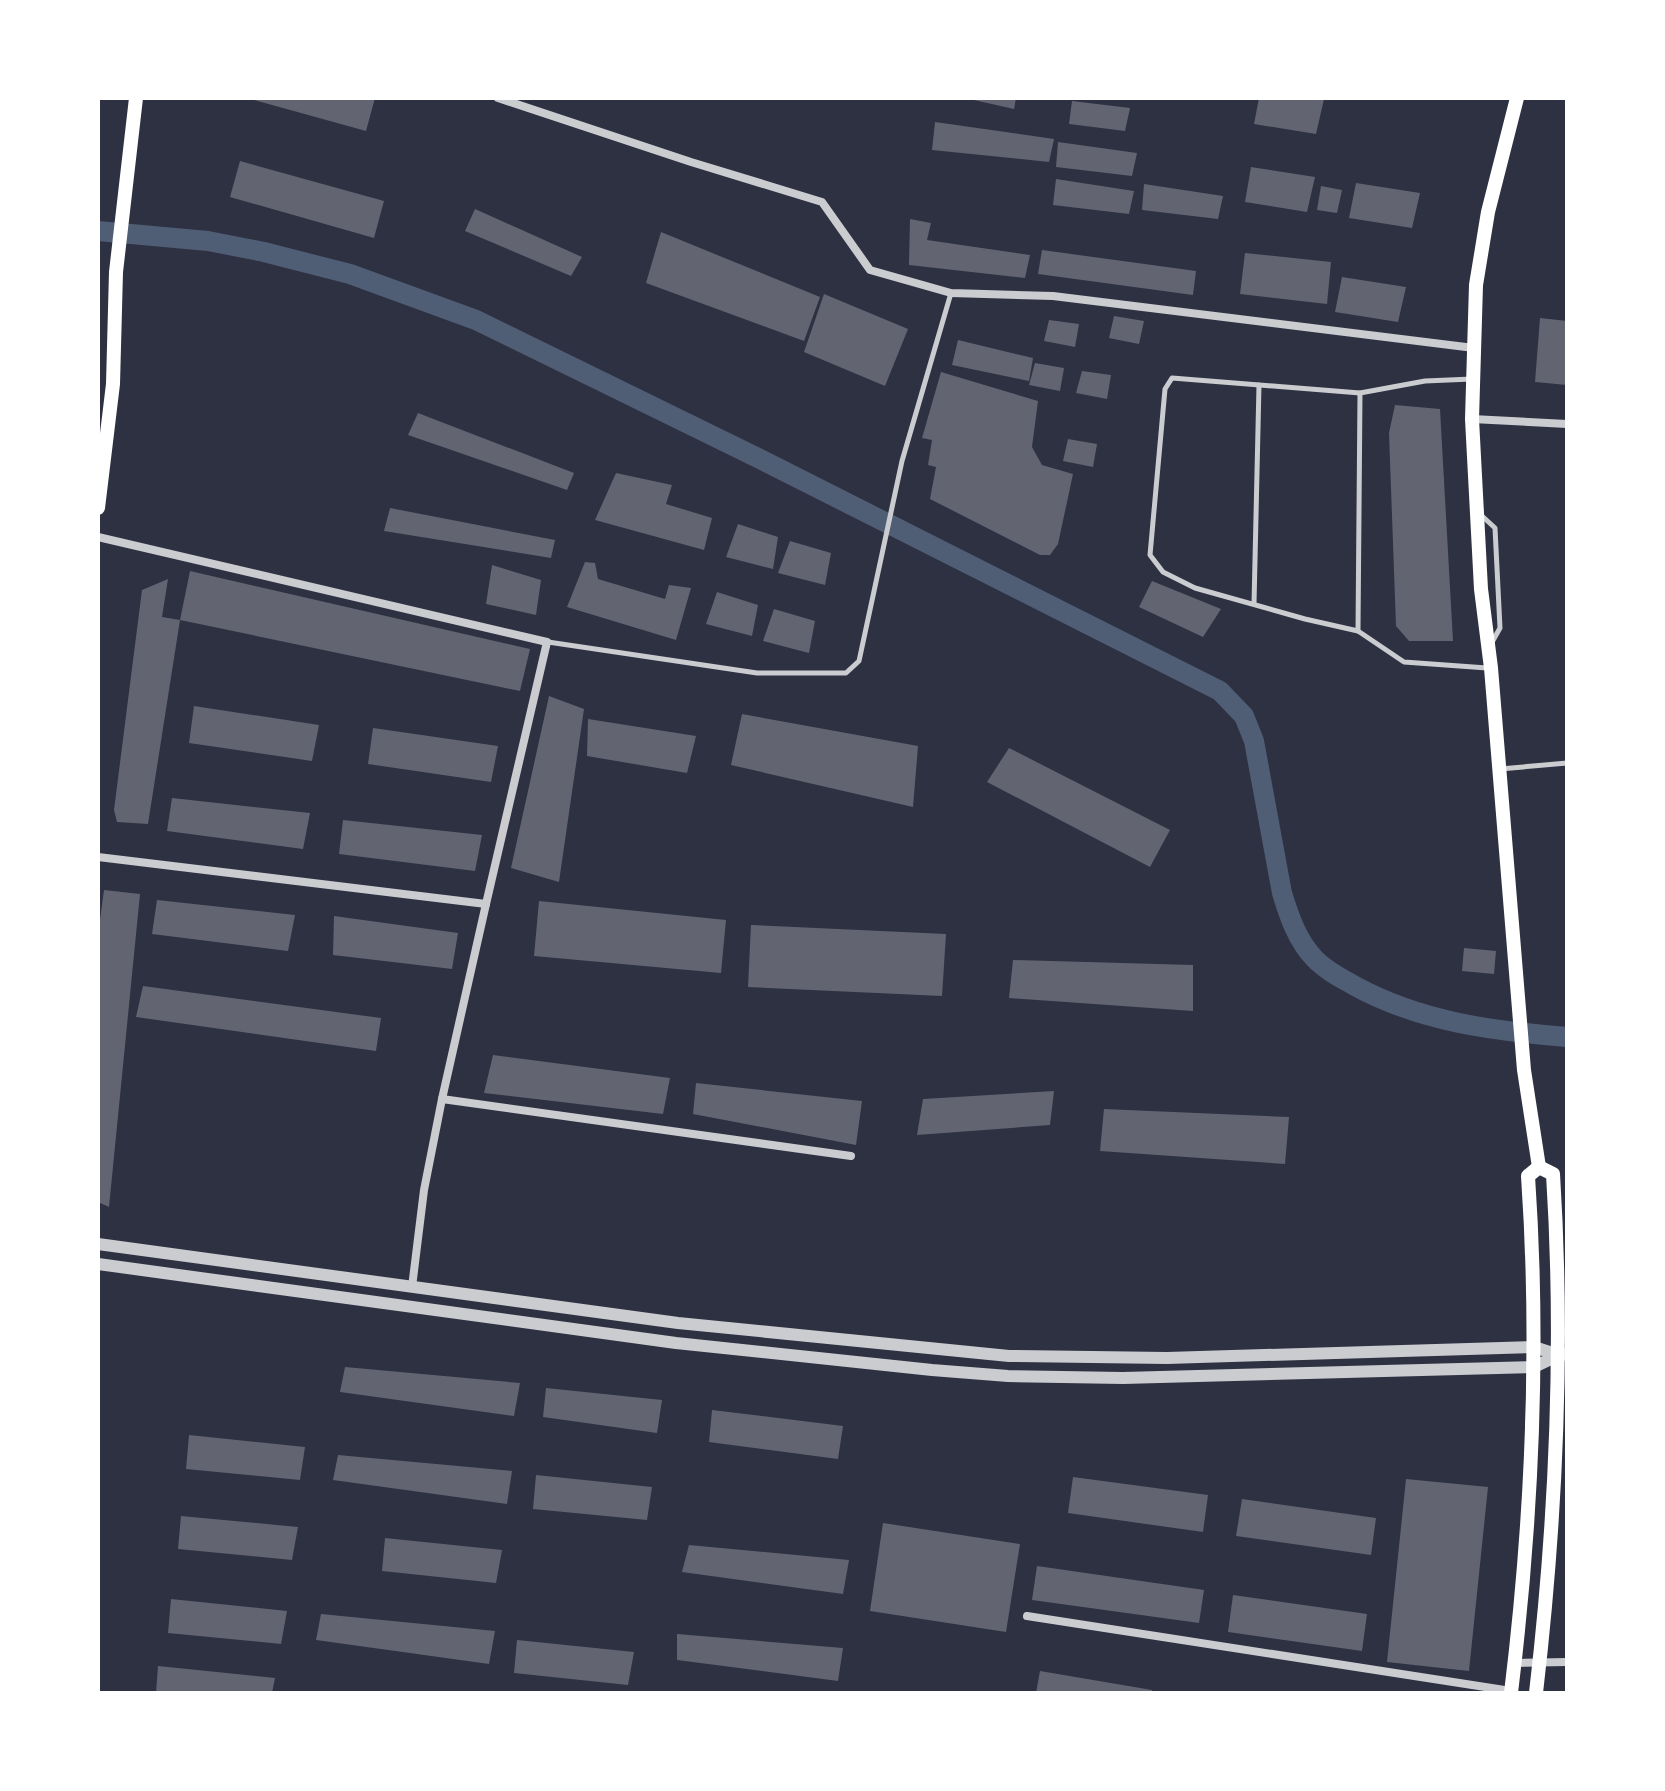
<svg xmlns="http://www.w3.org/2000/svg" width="1665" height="1791" viewBox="0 0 1665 1791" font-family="'Public Sans',sans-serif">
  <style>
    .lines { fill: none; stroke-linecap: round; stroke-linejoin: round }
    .canal { stroke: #4f5d75; stroke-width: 20 }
    .building { fill: #626471 }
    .service { stroke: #caccd0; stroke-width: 5 }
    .minor { stroke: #caccd0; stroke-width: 8 }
    .tertiary { stroke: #caccd0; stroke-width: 12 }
    .secondary { stroke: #fff; stroke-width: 14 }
  </style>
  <rect width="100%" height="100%" fill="#2d3142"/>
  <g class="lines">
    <path class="canal" d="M98,231L208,241L264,252L350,274L476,320L756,457L1220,691L1244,716L1254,741L1282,893C1289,916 1297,940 1314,958C1325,970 1341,978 1355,986C1421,1022 1493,1031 1567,1037"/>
  </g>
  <g class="building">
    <polygon points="247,98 375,98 366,131"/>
    <polygon points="965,98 1016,98 1014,109"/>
    <polygon points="1259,98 1324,99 1316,134 1254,124"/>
    <polygon points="1072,101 1130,108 1125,131 1069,124"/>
    <polygon points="935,122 1054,139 1049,162 932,150"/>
    <polygon points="1058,142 1137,153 1132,176 1056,167"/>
    <polygon points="240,161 384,201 374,238 230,197"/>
    <polygon points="1251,167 1315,177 1307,212 1245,202"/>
    <polygon points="1056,179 1134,191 1129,214 1053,205"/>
    <polygon points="1356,183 1420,193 1412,228 1349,218"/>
    <polygon points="1144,184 1223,196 1218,219 1142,210"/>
    <polygon points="1321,186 1342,190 1337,213 1317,210"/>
    <polygon points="475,209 582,257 571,276 465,231"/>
    <polygon points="910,219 931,223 927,240 1030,255 1025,278 909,265"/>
    <polygon points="661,232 820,297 804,341 646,283"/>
    <polygon points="1042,250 1196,271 1193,295 1038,274"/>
    <polygon points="1245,253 1331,262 1327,304 1240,294"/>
    <polygon points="1342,277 1406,287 1398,322 1335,312"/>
    <polygon points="824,294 908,329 885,386 804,352"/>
    <polygon points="1114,316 1144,321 1139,344 1109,338"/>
    <polygon points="1540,318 1567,321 1567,385 1535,382"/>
    <polygon points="1049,320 1079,324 1075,347 1044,341"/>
    <polygon points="958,340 1033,358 1029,381 952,365"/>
    <polygon points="1035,363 1064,368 1060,391 1029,385"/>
    <polygon points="1082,371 1111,375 1107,399 1076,393"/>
    <polygon points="941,372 1038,401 1032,447 1042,465 1073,474 1058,544 1050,555 1040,555 930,499 936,467 928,465 932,440 922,438"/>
    <polygon points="1395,405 1440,409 1453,641 1409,641 1396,626 1389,433"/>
    <polygon points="418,413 574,473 567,490 408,435"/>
    <polygon points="1068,439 1097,444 1093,467 1063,461"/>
    <polygon points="616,473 672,485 666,504 712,518 704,550 595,520"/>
    <polygon points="390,508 555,540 551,558 384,531"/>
    <polygon points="738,524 778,537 773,569 726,557"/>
    <polygon points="790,541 831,553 825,585 778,573"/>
    <polygon points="585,562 595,563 598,579 665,599 669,585 691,588 676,640 567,607"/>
    <polygon points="492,565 541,580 536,615 486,604"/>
    <polygon points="190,571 530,649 520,691 180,620"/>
    <polygon points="168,579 162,617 180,620 148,824 117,822 114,810 142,590"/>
    <polygon points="1152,581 1221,609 1203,637 1139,607"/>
    <polygon points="717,592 758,605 752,636 706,624"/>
    <polygon points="774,609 815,621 809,653 763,641"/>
    <polygon points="549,696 584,709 559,882 511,868"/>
    <polygon points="194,706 319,725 312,761 189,743"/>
    <polygon points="742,714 918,746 913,807 731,765"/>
    <polygon points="588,719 696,736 687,773 587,756"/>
    <polygon points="373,728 498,746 491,782 368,764"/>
    <polygon points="1009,748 1170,830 1150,867 987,782"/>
    <polygon points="172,798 310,813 303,849 167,831"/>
    <polygon points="343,820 482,835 475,871 339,854"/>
    <polygon points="104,890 140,894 109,1207 98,1202 98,935"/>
    <polygon points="157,900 295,915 288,951 152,934"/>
    <polygon points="539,901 726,920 721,973 534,956"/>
    <polygon points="334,916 458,933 452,969 333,955"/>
    <polygon points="751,925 946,934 942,996 748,987"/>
    <polygon points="1464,948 1496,951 1494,974 1462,971"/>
    <polygon points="1013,960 1193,965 1193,1011 1009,998"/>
    <polygon points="143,986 381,1018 376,1051 136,1017"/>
    <polygon points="493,1055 670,1078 663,1114 484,1093"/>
    <polygon points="696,1083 862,1101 856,1145 693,1114"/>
    <polygon points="1054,1091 1050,1125 917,1135 923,1099"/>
    <polygon points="1104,1109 1289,1117 1285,1164 1100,1151"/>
    <polygon points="345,1367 520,1383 514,1416 340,1392"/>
    <polygon points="546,1388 662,1400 657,1433 543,1417"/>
    <polygon points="712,1410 843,1426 838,1459 709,1442"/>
    <polygon points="189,1435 305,1447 300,1480 186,1469"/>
    <polygon points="338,1455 512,1471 507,1504 333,1480"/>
    <polygon points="536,1475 652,1487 647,1520 533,1509"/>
    <polygon points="1073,1477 1208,1495 1203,1532 1068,1513"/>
    <polygon points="1406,1479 1488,1487 1469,1671 1387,1662"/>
    <polygon points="1242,1499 1376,1518 1371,1555 1236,1536"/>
    <polygon points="181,1516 298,1527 292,1560 178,1549"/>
    <polygon points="883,1523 1020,1544 1006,1632 870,1611"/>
    <polygon points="385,1538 502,1550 496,1583 382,1571"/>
    <polygon points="689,1545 849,1560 843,1594 682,1572"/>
    <polygon points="1037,1566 1204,1590 1199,1623 1032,1600"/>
    <polygon points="1233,1595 1367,1614 1362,1651 1228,1632"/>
    <polygon points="171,1599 287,1611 281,1644 168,1633"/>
    <polygon points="321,1614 495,1631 489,1664 316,1640"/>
    <polygon points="677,1634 843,1648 838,1681 677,1660"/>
    <polygon points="517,1640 634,1652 628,1685 514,1673"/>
    <polygon points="158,1666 275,1678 272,1693 156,1693"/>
    <polygon points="1040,1671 1152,1690 1152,1693 1036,1693"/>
  </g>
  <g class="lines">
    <g class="service">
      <polyline points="1472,379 1425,381 1360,393 1358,631 1404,662 1487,668"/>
      <polyline points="1481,515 1495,528 1500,628 1491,644"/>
      <polyline points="1254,604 1259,385"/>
      <polyline points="1358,631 1305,619 1195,588 1163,572 1150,555 1165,389 1172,378 1360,393"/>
      <polyline points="548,642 757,673 846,673 859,661 902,461 951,293"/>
      <polyline points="1500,769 1567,763"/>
    </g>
    <g class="minor">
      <polyline points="498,98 691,162 822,202 870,270 951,293 1053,296 1474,348"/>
      <polyline points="1472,419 1567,424"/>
      <polyline points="98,537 547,642 486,904"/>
      <polyline points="98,857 486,904 442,1099 851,1156"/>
      <polyline points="412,1287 424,1190 442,1099"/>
      <polyline points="1027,1616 1511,1691"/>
      <polyline points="1515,1663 1567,1662"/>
    </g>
    <g class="tertiary">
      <polyline points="98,1244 678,1323 1009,1356 1167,1358 1534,1347 1559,1355 1567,1354"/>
      <polyline points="98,1264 676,1343 932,1370 1008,1376 1123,1378 1534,1367 1559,1355"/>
    </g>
    <g class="secondary">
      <polyline points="1517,98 1488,212 1476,285 1472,419 1481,589 1491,668 1524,1070 1539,1167"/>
      <polyline points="98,508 113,384 116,272 136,98"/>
      <path d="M1511,1693C1532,1521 1540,1349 1528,1176L1539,1167"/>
      <path d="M1536,1693C1556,1521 1564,1347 1553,1174L1539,1167"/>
    </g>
  </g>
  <rect width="1665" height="1791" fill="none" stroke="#ffffff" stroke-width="200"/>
</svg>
